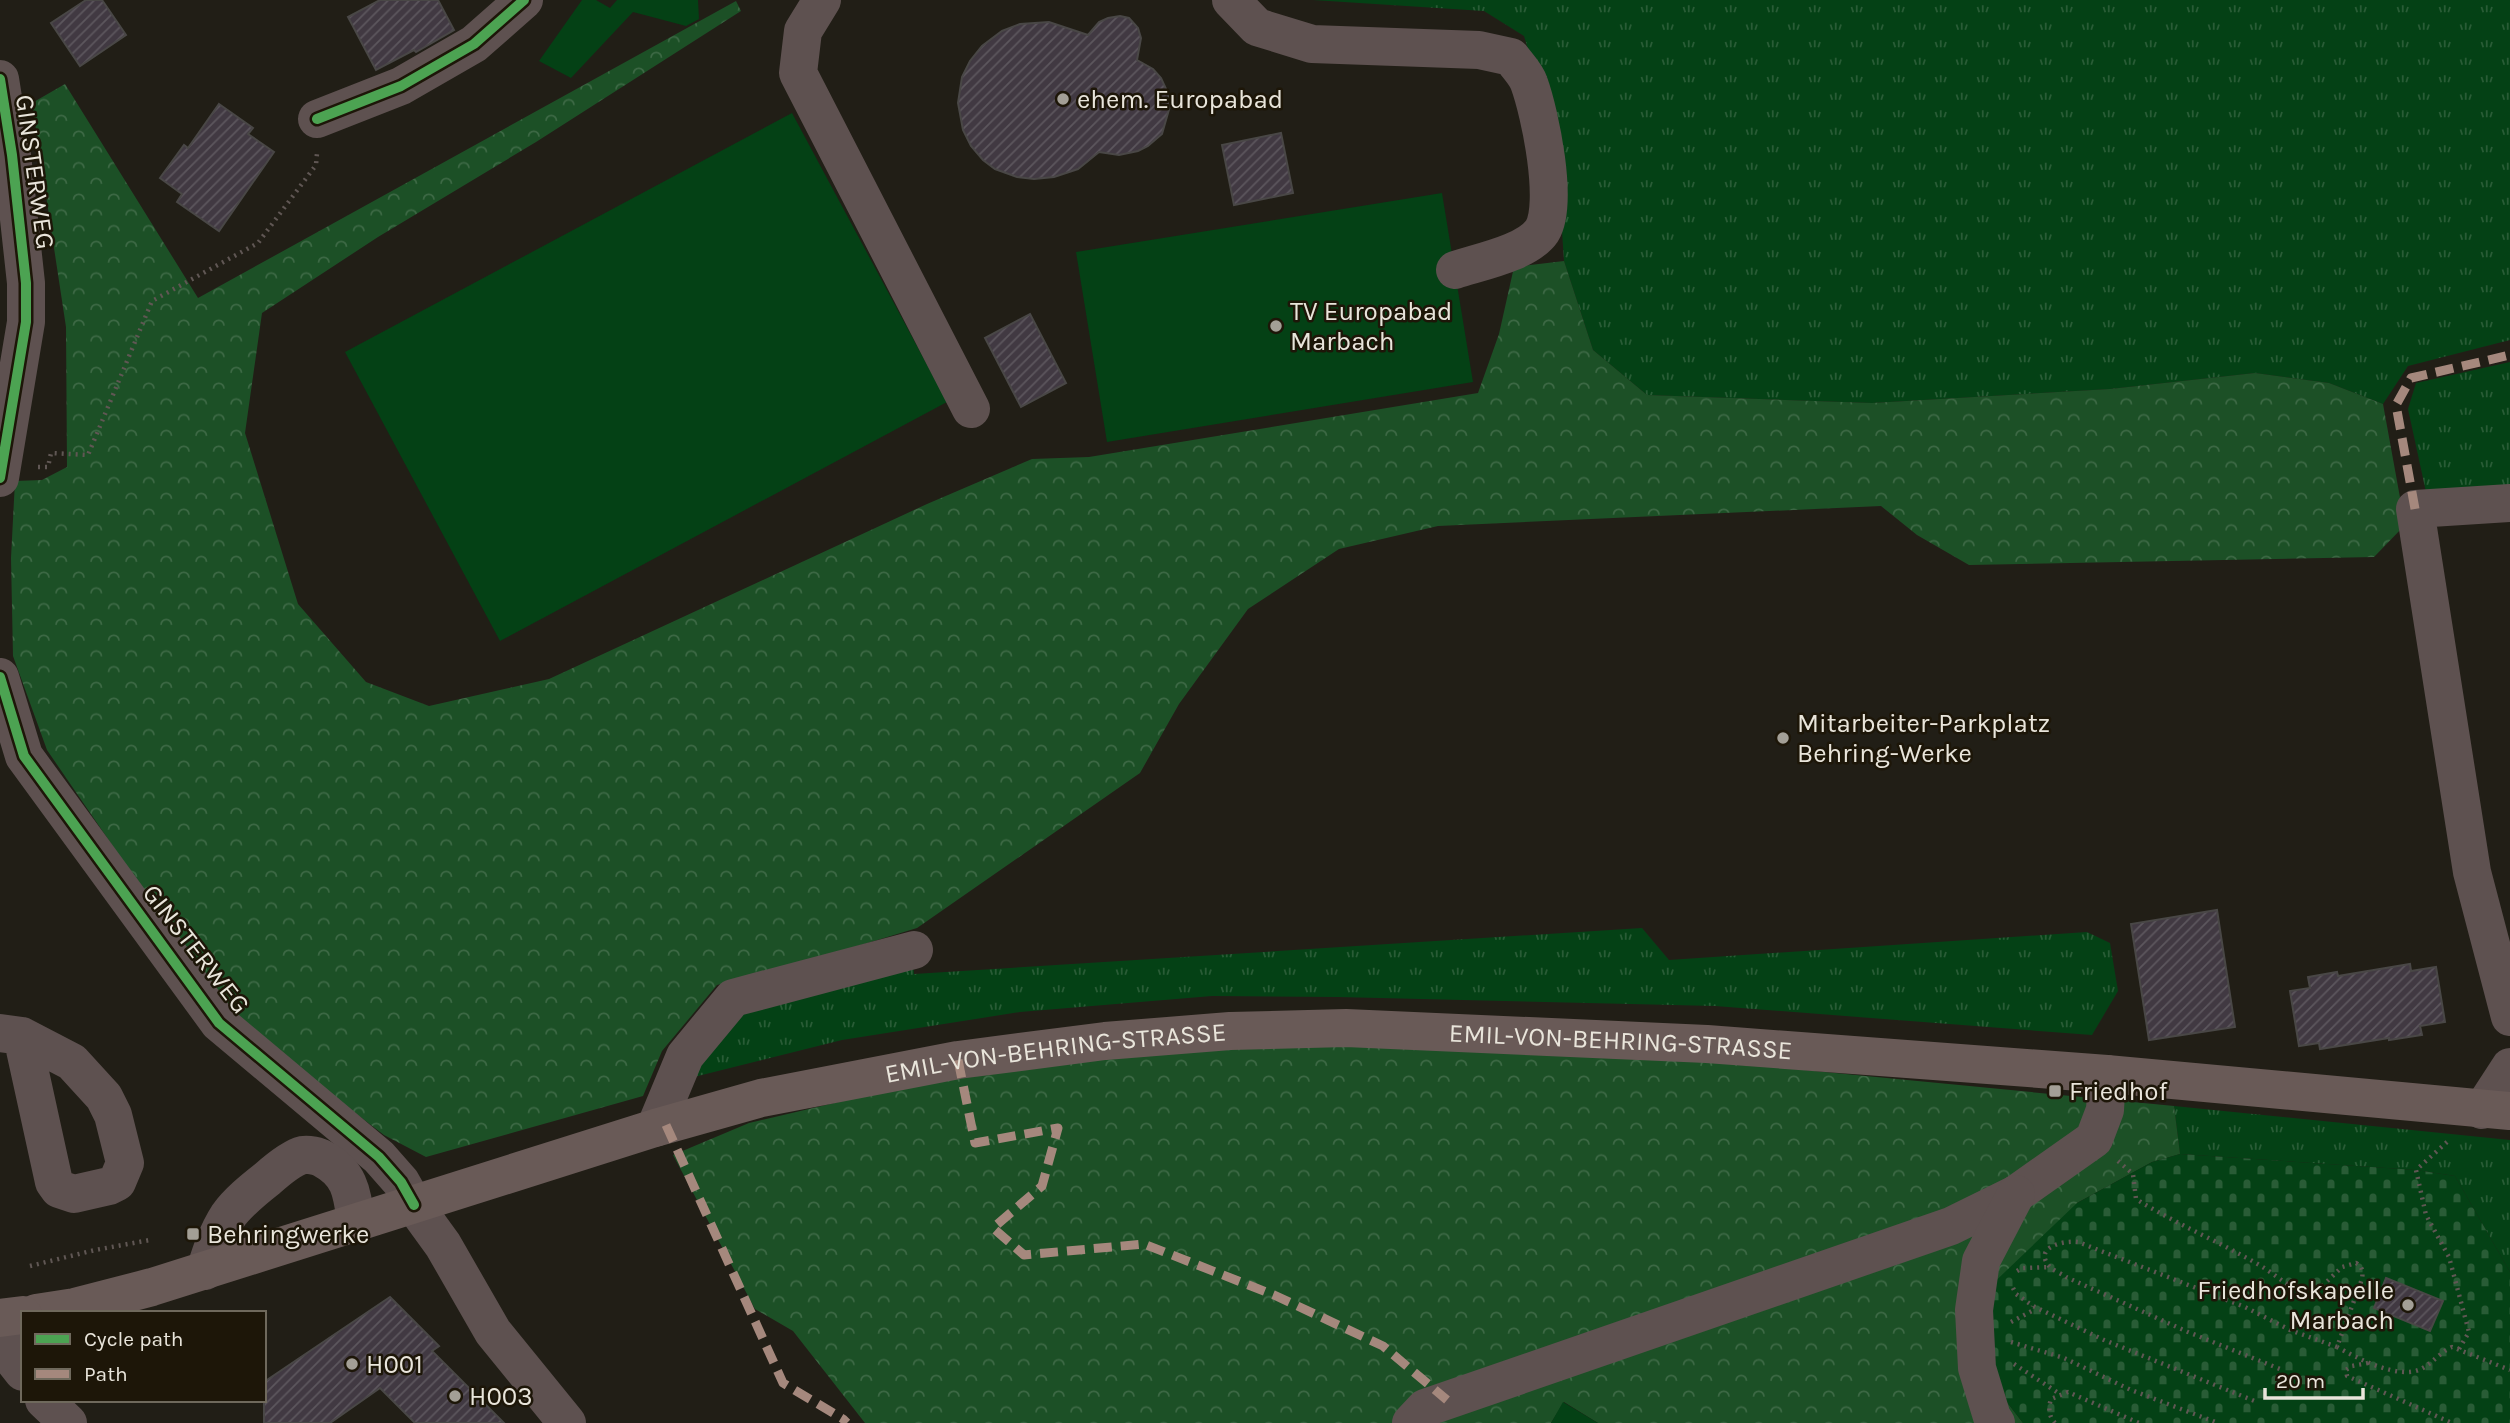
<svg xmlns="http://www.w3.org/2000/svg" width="2510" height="1423" viewBox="0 0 2510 1423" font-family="Karla,sans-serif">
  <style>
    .grass { fill: url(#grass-tufts) }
    .forest { fill: url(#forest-crowns) }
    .cemetery { fill: url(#cemetery-stones) }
    .park { fill: #044115 }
    .building { fill: url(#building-hatch); stroke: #494746; stroke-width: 2 }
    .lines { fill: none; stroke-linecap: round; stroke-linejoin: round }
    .path { stroke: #605754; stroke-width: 4.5; stroke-dasharray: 2 5; stroke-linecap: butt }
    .minor { stroke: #5e5150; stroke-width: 38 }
    .major { stroke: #695a57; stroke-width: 38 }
    .quiet { stroke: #a5887d; stroke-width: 9; stroke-dasharray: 18 9; stroke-linecap: butt }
    .cycleway-casing { stroke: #1d1608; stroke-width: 15 }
    .cycleway { stroke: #4ca352; stroke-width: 10 }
    .poi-dot { fill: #a39f96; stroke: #1d1608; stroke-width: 2.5 }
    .labels { text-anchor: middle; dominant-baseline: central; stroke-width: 5; stroke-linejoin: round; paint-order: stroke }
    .poi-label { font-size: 26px; fill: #e9e5db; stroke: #1d1608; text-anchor: start }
    .street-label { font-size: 26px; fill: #e9e5db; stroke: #1d1608 }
  </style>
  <defs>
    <pattern id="grass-tufts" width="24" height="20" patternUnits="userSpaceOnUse" patternTransform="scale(1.75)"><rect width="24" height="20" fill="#044115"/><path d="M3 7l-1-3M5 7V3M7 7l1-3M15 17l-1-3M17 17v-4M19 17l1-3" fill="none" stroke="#295c36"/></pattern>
    <pattern id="forest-crowns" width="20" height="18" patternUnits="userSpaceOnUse" patternTransform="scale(1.75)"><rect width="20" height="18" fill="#1c5026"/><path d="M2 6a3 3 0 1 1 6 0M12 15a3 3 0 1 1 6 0" fill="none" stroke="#3d6945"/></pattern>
    <pattern id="cemetery-stones" width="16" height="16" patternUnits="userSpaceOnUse" patternTransform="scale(1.75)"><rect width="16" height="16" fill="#044115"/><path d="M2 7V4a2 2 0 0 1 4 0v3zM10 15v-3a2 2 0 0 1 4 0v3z" fill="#295c36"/></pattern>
    <pattern id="building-hatch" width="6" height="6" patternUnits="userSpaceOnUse" patternTransform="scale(1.75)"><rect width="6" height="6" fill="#413942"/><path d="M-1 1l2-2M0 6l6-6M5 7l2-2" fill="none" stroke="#5c565d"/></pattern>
  </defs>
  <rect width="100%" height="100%" fill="#211e16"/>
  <g class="grass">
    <polygon points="1313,0 2510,0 2510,340 2408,366 2383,404 2329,383 2255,373 2110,389 1872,403 1647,395 1593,350 1564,261 1556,141 1524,36 1484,11"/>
    <polygon points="2510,362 2510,487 2426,492 2408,409 2416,383"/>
    <polygon points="1642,928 1669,960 2087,932 2110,943 2118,991 2092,1035 1715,1006 1338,997 1212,996 1020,1012 842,1040 686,1079 739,1006 913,963 914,974"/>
    <polygon points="2174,1106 2510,1140 2510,1272 2455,1176 2416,1170 2180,1154"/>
  </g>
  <g class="forest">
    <polygon points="736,1 741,11 536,142 378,237 262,313 245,433 298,604 366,682 429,706 549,679 927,504 1032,459 1089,457 1478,393 1499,334 1514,267 1564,261 1593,350 1647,395 1872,403 2110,389 2255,373 2329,383 2383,404 2405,525 2374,557 1969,565 1917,535 1881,506 1438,526 1339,549 1248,609 1179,704 1140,773 917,928 792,966 717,985 662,1051 643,1096 426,1157 384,1135 230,1017 47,750 13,656 11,558 15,481 42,480 67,467 66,327 32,103 65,84 198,298"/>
    <polygon points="1224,1043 1568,1047 2174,1106 2180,1154 2152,1162 2077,1203 2006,1401 2023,1423 1598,1423 1564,1402 1551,1423 865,1423 793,1331 755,1309 673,1155 749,1123 945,1077"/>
  </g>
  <polygon class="cemetery" points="2180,1154 2416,1170 2455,1176 2510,1272 2510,1423 2023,1423 2006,1401 1982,1342 1983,1293 2077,1203 2152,1162"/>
  <g class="park">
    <polygon points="582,0 596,0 610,8 617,0 698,0 699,19 686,26 633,12 571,78 539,61"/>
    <polygon points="792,113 947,402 500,641 345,352"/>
    <polygon points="1442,193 1473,382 1107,442 1076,252"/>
    <polygon points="1563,1402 1598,1423 1551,1423"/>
  </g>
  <g class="building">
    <polygon points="86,0 102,0 126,35 80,66 51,23"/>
    <polygon points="380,0 438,0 454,30 416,52 414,50 376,70 348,17"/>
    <polygon points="1120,16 1129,18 1138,28 1141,38 1137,60 1153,69 1161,78 1167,91 1170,106 1162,134 1148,146 1138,151 1119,155 1099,152 1078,169 1054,177 1034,179 1017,177 995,169 983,160 971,146 963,130 958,103 962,77 970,61 982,46 1002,31 1020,24 1049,22 1088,35 1099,22 1108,18"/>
    <polygon points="219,104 253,128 248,134 274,152 219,231 177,202 182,194 160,178 184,145 188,148"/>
    <polygon points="1281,133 1293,193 1234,205 1222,145"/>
    <polygon points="1030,314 1066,383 1021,407 985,338"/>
    <polygon points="2217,910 2235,1027 2149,1040 2131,924"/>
    <polygon points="2410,964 2411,971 2436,967 2445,1022 2420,1026 2422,1035 2389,1040 2389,1038 2320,1049 2319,1043 2299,1046 2290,991 2310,988 2308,977 2337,972 2338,976"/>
    <polygon points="2386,1278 2443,1301 2430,1331 2374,1308"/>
    <polygon points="390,1297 439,1346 432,1351 504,1423 415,1423 380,1388 330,1423 264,1423 264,1382"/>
  </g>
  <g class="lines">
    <g class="path">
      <polyline points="38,467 48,467 51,453 88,455 152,301 258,243 316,165 317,153"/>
      <polyline points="2447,1142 2416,1170 2426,1215 2449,1257 2469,1332 2459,1349"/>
      <path d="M2118,1161L2133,1174L2136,1199C2176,1224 2220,1242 2261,1266C2278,1276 2294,1293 2314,1294L2342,1267L2356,1263C2363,1267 2363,1272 2362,1279L2337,1347L2290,1330L2245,1307L2078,1242C2063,1240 2031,1248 2051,1268C2055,1271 2062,1274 2066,1277L2188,1332L2280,1369"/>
      <polyline points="30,1266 95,1250 150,1240"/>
      <polyline points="2017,1271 2022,1268 2050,1267"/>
      <polyline points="2013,1288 2016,1294 2033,1306 2104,1340 2257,1402"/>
      <polyline points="2011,1322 2032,1311 2033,1306"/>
      <polyline points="2011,1342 2064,1358 2131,1390 2218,1423"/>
      <path d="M2337,1347C2357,1358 2398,1380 2421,1369C2433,1363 2440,1352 2452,1347L2510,1370"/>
      <polyline points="2368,1363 2352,1366 2346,1370 2347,1376 2452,1423"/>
      <polyline points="2014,1364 2060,1394"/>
      <path d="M2055,1423C2049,1417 2048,1408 2051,1399L2068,1392L2139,1423"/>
    </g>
    <g class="minor">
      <polyline points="822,0 803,31 798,73 971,409"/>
      <path d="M1231,0L1257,27L1312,44L1479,50L1511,57C1517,65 1526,74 1529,83C1540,113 1559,204 1542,231C1527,253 1479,262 1455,270"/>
      <polyline points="0,79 12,155 26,283 26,322 0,478"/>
      <polyline points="317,119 401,86 474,44 524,0"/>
      <polyline points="2510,503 2415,509 2472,872 2510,1017"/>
      <polyline points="0,677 24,756 219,1023 379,1157 401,1182 414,1205 443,1245 493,1332 567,1423"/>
      <polyline points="0,1033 22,1036 72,1062 104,1097 113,1115 125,1163 117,1182 109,1186 74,1194 59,1189 54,1182 22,1036"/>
      <polyline points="2482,1110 2510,1067"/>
      <polyline points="655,1128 685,1056 733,998 914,950"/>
      <path d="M205,1271C211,1252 217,1233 228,1216C238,1202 253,1190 267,1179C276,1171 291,1158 303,1155C308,1154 318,1156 323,1159C351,1174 352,1194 356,1222"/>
      <polyline points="0,1328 5,1349 23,1372"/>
      <polyline points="44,1400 68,1423"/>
      <polyline points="1411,1423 1425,1408 1951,1226 2016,1194 2094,1139 2105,1110 2107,1074"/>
      <polyline points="1996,1423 1992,1417 1977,1368 1974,1310 1981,1261 2016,1194"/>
    </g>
    <g class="major">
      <path id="s1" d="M36,1313L75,1307L152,1287L655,1128L761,1098L958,1060L1105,1041L1230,1031L1346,1028L1707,1044L2107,1074L2510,1111"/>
      <polyline points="0,1318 23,1315"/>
    </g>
    <g class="quiet">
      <polyline points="2415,509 2396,405 2411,378 2510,355"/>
      <polyline points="958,1060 975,1143 1058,1128 1042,1186 993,1228 1024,1255 1144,1244 1274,1295 1383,1346 1447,1400"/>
      <polyline points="666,1125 783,1383 843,1419 847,1423"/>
    </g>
    <defs>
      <g id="cycleway">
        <polyline points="0,79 12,155 26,283 26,322 0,478"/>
        <polyline points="317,119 401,86 474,44 524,0"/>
        <polyline points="0,677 24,756 219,1023 379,1157 401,1182 414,1205"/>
      </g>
    </defs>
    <use href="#cycleway" class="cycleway-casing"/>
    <use href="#cycleway" class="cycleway"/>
  </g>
  <g class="poi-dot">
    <circle cx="1063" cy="99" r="7"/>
    <circle cx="1276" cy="326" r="7"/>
    <circle cx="1783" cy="738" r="7"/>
    <rect x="2048" y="1084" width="14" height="14" rx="3.5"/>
    <rect x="186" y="1227" width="14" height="14" rx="3.5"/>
    <circle cx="2408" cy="1305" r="7"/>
    <circle cx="352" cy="1364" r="7"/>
    <circle cx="455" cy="1396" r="7"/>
  </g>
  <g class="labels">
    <g class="poi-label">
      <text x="1077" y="99">ehem. Europabad</text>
      <text x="1290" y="311">TV Europabad<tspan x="1290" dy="30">Marbach</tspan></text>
      <text x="1797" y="723">Mitarbeiter-Parkplatz<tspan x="1797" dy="30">Behring-Werke</tspan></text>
      <text x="2069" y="1091">Friedhof</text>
      <text x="207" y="1234">Behringwerke</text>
      <text x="2394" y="1290" text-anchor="end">Friedhofskapelle<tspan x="2394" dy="30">Marbach</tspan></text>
      <text x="366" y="1364">H001</text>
      <text x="469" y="1396">H003</text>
    </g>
    <g class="street-label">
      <text transform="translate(35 172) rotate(82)">GINSTERWEG</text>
      <text transform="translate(196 949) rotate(52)">GINSTERWEG</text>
      <text stroke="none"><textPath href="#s1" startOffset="1622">EMIL-VON-BEHRING-STRASSE</textPath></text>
      <text stroke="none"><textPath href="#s1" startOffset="1055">EMIL-VON-BEHRING-STRASSE</textPath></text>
    </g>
  </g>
  <rect x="21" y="1311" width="245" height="91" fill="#1d1608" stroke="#6f695c" stroke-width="2"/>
  <rect x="35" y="1334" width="35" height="10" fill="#4ca352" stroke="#6f695c" stroke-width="2"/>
  <text x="84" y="1346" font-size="21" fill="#e9e5db">Cycle path</text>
  <rect x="35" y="1369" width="35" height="10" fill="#a5887d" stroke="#6f695c" stroke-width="2"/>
  <text x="84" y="1381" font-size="21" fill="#e9e5db">Path</text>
  <path d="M2265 1388v10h98v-10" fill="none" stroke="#e9e5db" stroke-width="3.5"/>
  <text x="2276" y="1388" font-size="21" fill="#e9e5db" stroke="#1d1608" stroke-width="5" paint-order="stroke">20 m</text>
</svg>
